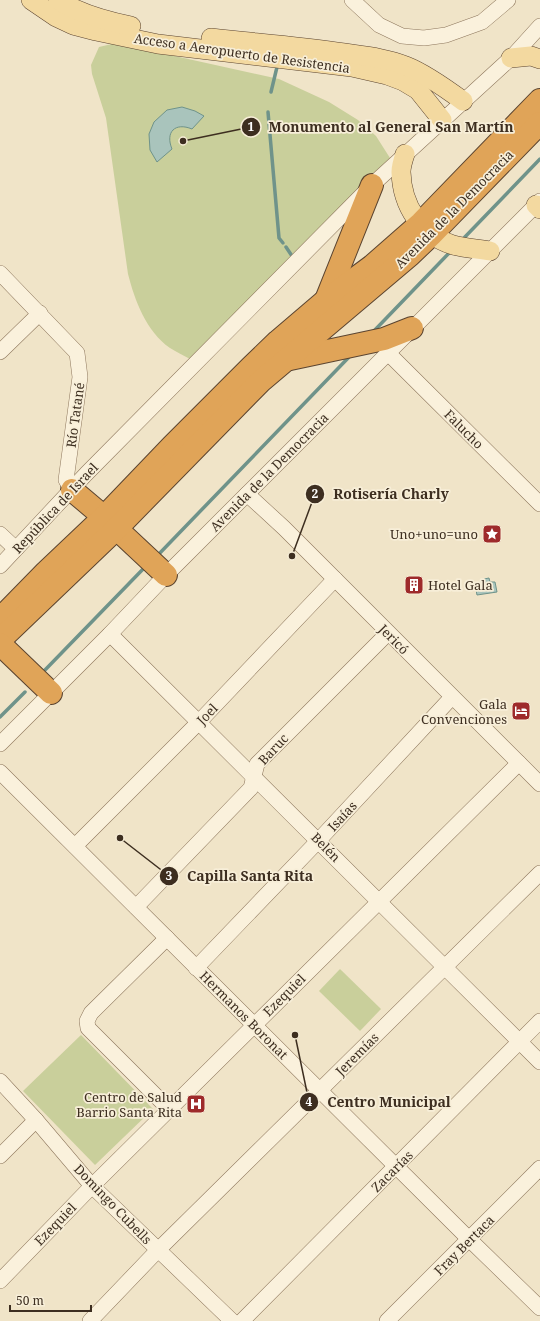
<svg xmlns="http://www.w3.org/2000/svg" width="540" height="1321" viewBox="0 0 540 1321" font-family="'Noto Serif',serif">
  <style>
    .green { fill: #c9cf9b }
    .water { fill: #a9c4bc; stroke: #6f938a }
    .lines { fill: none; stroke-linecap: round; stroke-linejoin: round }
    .stream { stroke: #6f938a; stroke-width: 3.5 }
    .minor-casing { stroke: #8d765c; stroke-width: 16 }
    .major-casing { stroke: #5b4430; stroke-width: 20 }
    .highway-casing { stroke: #5b4430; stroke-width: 24 }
    .minor { stroke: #faf1dc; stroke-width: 15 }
    .major { stroke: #f3d9a0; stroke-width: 19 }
    .highway { stroke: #e0a458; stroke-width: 22 }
    .labels { text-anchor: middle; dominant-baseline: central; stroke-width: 3.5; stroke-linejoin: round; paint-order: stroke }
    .street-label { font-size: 13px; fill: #3d2e20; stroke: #f7eed8 }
    .poi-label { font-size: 13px; fill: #3d2e20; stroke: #f7eed8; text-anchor: end }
    .leader { fill: none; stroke: #3d2e20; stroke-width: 1.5 }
    .callout-dot { fill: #3d2e20; stroke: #f7eed8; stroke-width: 1.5 }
    .mark-label { font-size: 12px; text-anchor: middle; font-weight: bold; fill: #fff }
    .callout-label { font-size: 14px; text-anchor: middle; font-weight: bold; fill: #3d2e20; stroke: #f7eed8; stroke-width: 3.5; stroke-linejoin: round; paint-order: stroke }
  </style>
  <rect width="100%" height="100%" fill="#f0e4c8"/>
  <g class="green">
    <path d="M116,43L279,79L329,102L358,120L376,136L390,158L190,359C183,355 176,352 170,348C146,331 135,301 128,274L106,118L92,74L91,65L99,47Z"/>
    <polygon points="340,969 381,1009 360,1031 319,991"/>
    <polygon points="81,1035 153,1109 95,1165 23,1091"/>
  </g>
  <g class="water">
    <path d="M182,107L195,111L204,116L192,129C175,122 165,132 172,149L157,162L150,150L149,134L154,122L167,110Z"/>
    <polygon points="489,578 490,582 495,582 497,592 477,595 475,585 484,583 484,579"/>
  </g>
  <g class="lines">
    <g class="stream">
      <polyline points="271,92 277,67"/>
      <polyline points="268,112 279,238 283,243"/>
      <polyline points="462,240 540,159"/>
      <polyline points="286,247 292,256"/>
      <polyline points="372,333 451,251"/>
      <polyline points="157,556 351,355"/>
      <polyline points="45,670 146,566"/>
      <polyline points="0,717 25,692"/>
    </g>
    <defs>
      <g id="minor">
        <polyline points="352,0 379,25 402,36 424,38 446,35 482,22 508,0"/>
        <polyline points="0,273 77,353 80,377 66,480 72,490"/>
        <polyline points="0,352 40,313"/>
        <polyline points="388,353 540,504"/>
        <polyline points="247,494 284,528 540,784"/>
        <polyline points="0,534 16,549"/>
        <polyline points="0,566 86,474 372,185 511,58 540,26"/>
        <polyline points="110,634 540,1062"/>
        <polyline points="0,744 110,634 166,575 540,201"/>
        <polyline points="0,772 469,1239 540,1308"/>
        <polyline points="75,846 199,722 335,579"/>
        <polyline points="136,907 251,788 257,764 388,633"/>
        <polyline points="167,938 91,1013 87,1021 88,1028 169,1109"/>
        <polyline points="196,968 319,840 452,697"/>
        <polyline points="0,1081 36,1120 92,1186 232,1321"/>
        <polyline points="0,1156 36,1120"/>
        <polyline points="0,1281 92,1186 519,763"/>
        <polyline points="90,1321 158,1250 540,873"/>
        <polyline points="242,1321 540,1021"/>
        <polyline points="387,1321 540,1168"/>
      </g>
      <g id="major">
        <polyline points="31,0 56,17 73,25 96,31 158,44 352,67 387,75 403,81 418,90 442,120"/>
        <path d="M58,0C80,14 106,21 131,26"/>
        <path d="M211,38C255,43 300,46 344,53C365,56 386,58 406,66C424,73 448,90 463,101"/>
        <polyline points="511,58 531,56 540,59"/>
        <path d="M405,154C403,160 401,167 401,172C402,206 421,235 453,245C465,248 478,249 490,251"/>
        <polyline points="536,205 540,209"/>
      </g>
      <g id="highway">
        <polyline points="326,300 372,185"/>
        <polyline points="290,359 384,339 412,328"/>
        <polyline points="72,490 104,517 166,575"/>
        <polyline points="0,619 46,572 104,517 172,446 251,367 278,341 326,300 372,266 421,223 540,100"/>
        <polyline points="0,640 116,529 261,381 410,255 431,235 540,123"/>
        <polyline points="0,644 51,693"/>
      </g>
    </defs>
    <use href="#minor" class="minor-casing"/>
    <use href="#major" class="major-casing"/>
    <use href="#highway" class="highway-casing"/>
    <use href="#minor" class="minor"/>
    <use href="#major" class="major"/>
    <use href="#highway" class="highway"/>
  </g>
  <defs>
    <symbol id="sight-square" viewBox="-11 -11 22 22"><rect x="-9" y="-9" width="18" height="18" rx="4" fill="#9e2a2b" stroke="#f7eed8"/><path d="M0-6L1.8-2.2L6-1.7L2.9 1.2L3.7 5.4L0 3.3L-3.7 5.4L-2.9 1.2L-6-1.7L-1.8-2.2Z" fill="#fff"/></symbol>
    <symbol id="building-square" viewBox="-11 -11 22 22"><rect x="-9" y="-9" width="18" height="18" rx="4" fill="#9e2a2b" stroke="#f7eed8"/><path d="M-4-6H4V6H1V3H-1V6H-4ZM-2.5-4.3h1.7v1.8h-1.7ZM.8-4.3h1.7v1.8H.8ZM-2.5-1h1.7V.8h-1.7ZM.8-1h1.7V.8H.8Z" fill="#fff"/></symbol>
    <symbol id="hotel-square" viewBox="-11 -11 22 22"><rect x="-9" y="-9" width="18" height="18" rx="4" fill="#9e2a2b" stroke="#f7eed8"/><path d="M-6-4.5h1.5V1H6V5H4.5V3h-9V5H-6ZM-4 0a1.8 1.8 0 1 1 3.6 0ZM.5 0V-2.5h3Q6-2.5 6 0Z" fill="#fff"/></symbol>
    <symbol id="hospital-square" viewBox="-11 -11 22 22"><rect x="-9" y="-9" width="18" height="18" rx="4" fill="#9e2a2b" stroke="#f7eed8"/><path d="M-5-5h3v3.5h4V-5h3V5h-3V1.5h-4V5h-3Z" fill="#fff"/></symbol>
  </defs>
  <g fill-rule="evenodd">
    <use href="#sight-square" x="481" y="523" width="22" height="22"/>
    <use href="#building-square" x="403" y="574" width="22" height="22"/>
    <use href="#hotel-square" x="510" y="700" width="22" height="22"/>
    <use href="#hospital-square" x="185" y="1093" width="22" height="22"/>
  </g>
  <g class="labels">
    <g class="street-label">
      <text transform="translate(242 53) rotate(8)">Acceso a Aeropuerto de Resistencia</text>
      <text transform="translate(454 209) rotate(-45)">Avenida de la Democracia</text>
      <text transform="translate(75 415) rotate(-82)">Río Tatané</text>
      <text transform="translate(464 429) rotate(45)">Falucho</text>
      <text transform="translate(269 472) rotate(-45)">Avenida de la Democracia</text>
      <text transform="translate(55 508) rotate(-47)">República de Israel</text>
      <text transform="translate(394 639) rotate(45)">Jericó</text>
      <text transform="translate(207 714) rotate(-46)">Joel</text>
      <text transform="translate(273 749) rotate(-47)">Baruc</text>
      <text transform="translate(342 816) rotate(-47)">Isaías</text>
      <text transform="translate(326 847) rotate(45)">Belén</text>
      <text transform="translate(284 995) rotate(-45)">Ezequiel</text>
      <text transform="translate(244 1015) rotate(45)">Hermanos Boronat</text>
      <text transform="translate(357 1054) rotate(-45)">Jeremías</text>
      <text transform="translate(392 1171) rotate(-45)">Zacarías</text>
      <text transform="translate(113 1204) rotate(46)">Domingo Cubells</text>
      <text transform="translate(55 1224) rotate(-46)">Ezequiel</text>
      <text transform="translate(464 1245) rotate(-45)">Fray Bertaca</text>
    </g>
    <g class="poi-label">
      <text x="478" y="534">Uno+uno=uno</text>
      <text x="428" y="585" text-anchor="start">Hotel Gala</text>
      <text x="507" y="704">Gala<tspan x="507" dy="15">Convenciones</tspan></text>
      <text x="182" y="1097">Centro de Salud<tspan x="182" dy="15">Barrio Santa Rita</tspan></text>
    </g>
  </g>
  <path class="leader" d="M183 141L251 127M292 556L315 494M120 838L169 876M295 1035L309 1102"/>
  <g class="callout-dot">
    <circle cx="183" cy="141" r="4"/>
    <circle cx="292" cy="556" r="4"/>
    <circle cx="120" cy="838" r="4"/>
    <circle cx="295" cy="1035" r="4"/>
    <circle cx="251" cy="127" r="10"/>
    <circle cx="315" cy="494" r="10"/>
    <circle cx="169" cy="876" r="10"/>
    <circle cx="309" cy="1102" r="10"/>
  </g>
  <g class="mark-label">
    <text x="251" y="131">1</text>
    <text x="315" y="498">2</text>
    <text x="169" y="880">3</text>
    <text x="309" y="1106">4</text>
  </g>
  <g class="callout-label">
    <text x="391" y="132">Monumento al General San Martín</text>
    <text x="391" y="499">Rotisería Charly</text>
    <text x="250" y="881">Capilla Santa Rita</text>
    <text x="389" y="1107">Centro Municipal</text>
  </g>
  <path d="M10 1305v6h81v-6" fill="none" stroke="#3d2e20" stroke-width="2"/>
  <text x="16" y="1305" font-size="12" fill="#3d2e20" stroke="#f7eed8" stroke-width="3" paint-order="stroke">50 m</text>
</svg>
